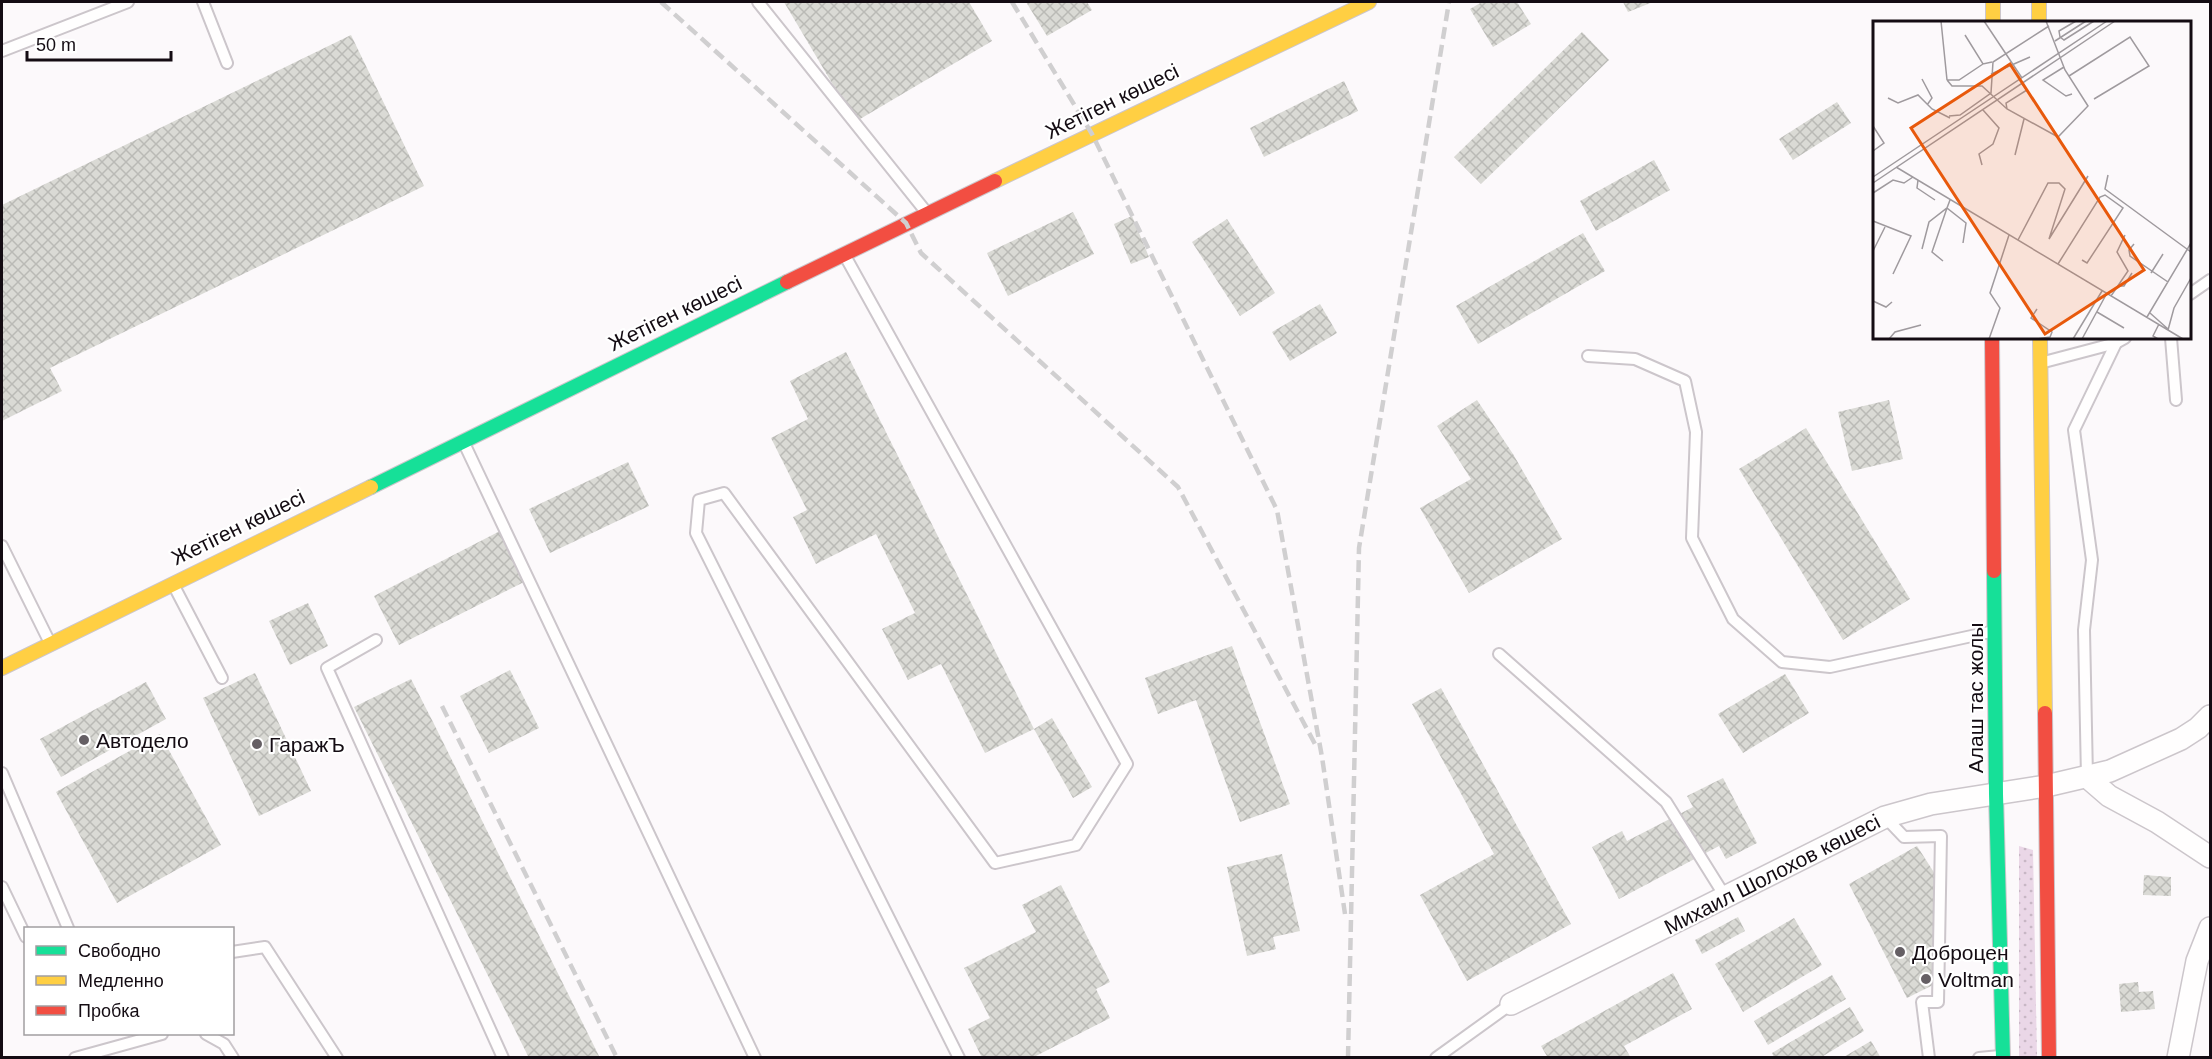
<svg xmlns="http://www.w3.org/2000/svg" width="2212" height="1059" viewBox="0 0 2212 1059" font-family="Helvetica,sans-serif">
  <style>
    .grass { fill: url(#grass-dots) }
    .building { fill: url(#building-cross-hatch) }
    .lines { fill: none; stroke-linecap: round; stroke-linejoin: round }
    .lane-casing { stroke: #ccc6cb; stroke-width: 14 }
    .street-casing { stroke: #ccc6cb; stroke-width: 24 }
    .fast-casing { stroke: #ccc6cb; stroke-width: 16 }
    .slow-casing { stroke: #ccc6cb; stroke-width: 16 }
    .jam-casing { stroke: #ccc6cb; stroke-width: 16 }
    .lane { stroke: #fffefe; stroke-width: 10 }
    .street { stroke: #fffefe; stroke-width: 21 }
    .fast { stroke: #16e098; stroke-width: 14 }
    .slow { stroke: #ffcf43; stroke-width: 14 }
    .jam { stroke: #f24e42; stroke-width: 14 }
    .rail { stroke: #d0cfd0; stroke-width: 4.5; stroke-dasharray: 12 6; stroke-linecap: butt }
    .poi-dot { fill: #655f64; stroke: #fff; stroke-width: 2 }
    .labels { text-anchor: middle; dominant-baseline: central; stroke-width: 4.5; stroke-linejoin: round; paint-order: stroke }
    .street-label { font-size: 21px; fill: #140c13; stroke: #fff }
    .poi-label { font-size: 21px; fill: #140c13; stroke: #fff; text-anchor: start }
    .inset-road { fill: none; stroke: #9f9a9e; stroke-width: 1.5 }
    .view { fill: #e8590c; fill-opacity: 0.15; stroke: #e8590c; stroke-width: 3 }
    .inset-edge { fill: none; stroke: #140c13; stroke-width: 3 }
  </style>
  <defs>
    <pattern id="grass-dots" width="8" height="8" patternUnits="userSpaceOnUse" patternTransform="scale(1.5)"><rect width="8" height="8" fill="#ead7e7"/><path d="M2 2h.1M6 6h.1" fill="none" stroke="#c8b7c5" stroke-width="1.8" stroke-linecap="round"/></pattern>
    <pattern id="building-cross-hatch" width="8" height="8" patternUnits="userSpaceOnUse" patternTransform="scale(1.5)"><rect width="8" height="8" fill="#dadad5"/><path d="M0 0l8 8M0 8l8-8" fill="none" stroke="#babab6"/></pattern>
  </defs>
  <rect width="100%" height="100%" fill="#fcf9fb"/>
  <polygon class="grass" points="2019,846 2033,850 2037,1057 2019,1057"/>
  <g class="building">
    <polygon points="784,2 969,2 992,41 855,122"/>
    <polygon points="1026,2 1087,2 1092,10 1047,36"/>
    <polygon points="1482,2 1517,2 1531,24 1493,47 1470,9"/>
    <polygon points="1623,2 1653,2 1628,12"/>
    <polygon points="1582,32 1609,60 1481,184 1454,157"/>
    <polygon points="351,35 424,186 50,368 62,391 2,421 2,205"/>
    <polygon points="1344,81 1358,111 1264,157 1250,128"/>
    <polygon points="1837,102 1851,123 1793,160 1779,139"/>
    <polygon points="1654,160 1670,190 1596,231 1580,201"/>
    <polygon points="1073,212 1094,254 1008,296 987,253"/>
    <polygon points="1132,216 1149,257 1131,264 1114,224"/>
    <polygon points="1227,219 1275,293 1240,316 1192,242"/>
    <polygon points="1583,233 1605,271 1478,344 1456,306"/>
    <polygon points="1320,304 1337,333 1290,361 1272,332"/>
    <polygon points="846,352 1034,729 985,753 941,664 908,680 882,629 915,613 876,534 816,564 793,517 807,510 771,438 808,419 790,381"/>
    <polygon points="1477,400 1513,454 1562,539 1469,593 1420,508 1471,479 1437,426"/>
    <polygon points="1889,400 1903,459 1852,471 1838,412"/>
    <polygon points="1806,428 1910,599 1843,640 1739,469"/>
    <polygon points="628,462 649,506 550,553 529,509"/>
    <polygon points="500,531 526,581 399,645 374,596"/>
    <polygon points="308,603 328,646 290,665 269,621"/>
    <polygon points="1232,646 1290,804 1240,822 1196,700 1158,714 1145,678"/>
    <polygon points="510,670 539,728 489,753 460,696"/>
    <polygon points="255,673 311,791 259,816 203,698"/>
    <polygon points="1785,674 1809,713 1743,753 1718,714"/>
    <polygon points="411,679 433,722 600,1058 529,1058 354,707"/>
    <polygon points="146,682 166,719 61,777 40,739"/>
    <polygon points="1441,688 1571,924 1467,981 1420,895 1494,854 1412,704"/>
    <polygon points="1052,718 1092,787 1073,798 1034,729"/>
    <polygon points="160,734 221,845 117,903 56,792"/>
    <polygon points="1723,778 1757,843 1726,859 1719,846 1619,899 1592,847 1622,831 1627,841 1693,807 1687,796"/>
    <polygon points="1917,846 1935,874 1935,984 1907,998 1849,884"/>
    <polygon points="1282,854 1300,931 1273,937 1276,949 1247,956 1227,867"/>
    <polygon points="2144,875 2171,877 2171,896 2143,895"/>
    <polygon points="1061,885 1110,982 1096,989 1110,1018 1032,1058 982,1058 968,1029 990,1018 964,968 1036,932 1022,905"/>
    <polygon points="1738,917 1745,931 1702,954 1695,940"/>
    <polygon points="1794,918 1822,965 1743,1012 1715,964"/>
    <polygon points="1673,973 1692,1009 1624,1046 1631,1058 1548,1058 1541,1046"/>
    <polygon points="1832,975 1846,999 1768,1045 1754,1021"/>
    <polygon points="2138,982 2139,992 2153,991 2155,1009 2121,1012 2119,984"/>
    <polygon points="1850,1007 1864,1031 1820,1058 1774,1058 1772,1053"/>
    <polygon points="1871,1041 1881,1058 1842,1058"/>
  </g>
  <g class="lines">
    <defs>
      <g id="lane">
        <polyline points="203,2 227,63"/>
        <polyline points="758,2 927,213"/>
        <polyline points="2,51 128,2"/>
        <polyline points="844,254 1127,764 1076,845 995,863 724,493 699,500 696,533 959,1058"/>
        <polyline points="2190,294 2210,280"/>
        <polyline points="2171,338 2176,400"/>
        <polyline points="1588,356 1635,359 1685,381 1696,432 1692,538 1733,619 1782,662 1830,667 1990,632"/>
        <polyline points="2044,362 2116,343 2125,338"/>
        <polyline points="463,441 755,1058"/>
        <polyline points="2,546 50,643"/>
        <polyline points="174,586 222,678"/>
        <polyline points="376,640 327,668 503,1058"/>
        <polyline points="1499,654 1666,802 1726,898"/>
        <polyline points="2,773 68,928"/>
        <polyline points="2087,777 2084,630 2092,560 2074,430 2116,343"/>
        <polyline points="1885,817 1904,837 1941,836 1938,1002 1922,1002 1929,1058"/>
        <polyline points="2,887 26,937"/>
        <polyline points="232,952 265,947 337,1058"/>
        <polyline points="206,1034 224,1044 233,1058"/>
        <polyline points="75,1058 162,1034"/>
        <polyline points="1436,1058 1511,1004"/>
        <polyline points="1979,1058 2000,1056"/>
      </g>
      <g id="street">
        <polyline points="2087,777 2109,796 2157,822 2210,857"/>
        <polyline points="1511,1004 1885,817 1931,804 2046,786 2110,771 2181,739 2198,728 2210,716"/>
        <polyline points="2178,1058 2197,961 2210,928"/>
      </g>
      <g id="fast">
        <polyline points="371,487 787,282"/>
        <polyline points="1994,571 1996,794 2003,1058"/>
      </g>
      <g id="slow">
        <polyline points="1993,2 1993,22"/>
        <polyline points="2039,2 2039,22"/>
        <polyline points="995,181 1369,2"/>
        <polyline points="2040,338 2045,713"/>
        <polyline points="2,668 371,487"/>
      </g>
      <g id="jam">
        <polyline points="787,282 995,181"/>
        <polyline points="1992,338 1994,571"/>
        <polyline points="2045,713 2049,1058"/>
      </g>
    </defs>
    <use href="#lane" class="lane-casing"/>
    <use href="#street" class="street-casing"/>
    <use href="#fast" class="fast-casing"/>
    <use href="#slow" class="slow-casing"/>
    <use href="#jam" class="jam-casing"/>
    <use href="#lane" class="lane"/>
    <use href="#street" class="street"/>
    <use href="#fast" class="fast"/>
    <use href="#slow" class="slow"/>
    <use href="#jam" class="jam"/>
    <g class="rail">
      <polyline points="661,2 906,223 921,253 1178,487 1316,746"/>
      <polyline points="1012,2 1092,134 1277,510 1322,757 1345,914"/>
      <polyline points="442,706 617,1058"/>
      <polyline points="1348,1058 1359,548 1449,2"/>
    </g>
  </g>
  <g class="poi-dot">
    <circle cx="84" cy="740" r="6"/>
    <circle cx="257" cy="744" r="6"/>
    <circle cx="1900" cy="952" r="6"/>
    <circle cx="1926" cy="979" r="6"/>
  </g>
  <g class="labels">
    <g class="street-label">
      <text transform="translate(1112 101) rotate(-26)">Жетіген көшесі</text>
      <text transform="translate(675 313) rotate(-26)">Жетіген көшесі</text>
      <text transform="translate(238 527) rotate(-26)">Жетіген көшесі</text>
      <text transform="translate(1975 698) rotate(-90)">Алаш тас жолы</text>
      <text transform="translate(1772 874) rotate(-27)">Михаил Шолохов көшесі</text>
    </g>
    <g class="poi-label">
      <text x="96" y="740">Автодело</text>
      <text x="269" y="744">ГаражЪ</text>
      <text x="1912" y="952">Доброцен</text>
      <text x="1938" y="979">Voltman</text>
    </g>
  </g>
  <g transform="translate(1873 21)">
    <rect width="318" height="318" fill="#fcf9fb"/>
    <path class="inset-road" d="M68,0L74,59M111,0L149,57M92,14L110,43L119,41M187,16L191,19L221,0M187,16L186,10L203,0M182,20L213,0M191,46L170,59L193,75L199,73M118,53L157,36M196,55L257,16L276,45L221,78M49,58L59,77L54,84M74,59L79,65H109L134,88L185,116L215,85L192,49L173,0M74,59H86L110,43M15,77L25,82L45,74L59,88L77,97M134,88L133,82L154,69L149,63M76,95L87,94L118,72L120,41L176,5M0,105L11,122L0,130M142,134L151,98M109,144L106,133L120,123L126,107L110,89M23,146L310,318M235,154L232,168L318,231M0,156L234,0M45,159L44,167L62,179M0,162L242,0M0,172L20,159L31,162L40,156M77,179L74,187L93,202L90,222M0,200L38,215L20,253M145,219L175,162H186L192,168L176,218L215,155M261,223L256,229L257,235L295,261M49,228L56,201L74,187L59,231L70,240M0,230L12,206M185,243L227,176L232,174L250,187L214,242L209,239M278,252L290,233M246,265H251L259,252M238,275L255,250L244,231L252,214M0,280L13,286L19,281M164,288L158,297L179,311L177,316L164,318M224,291L251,307M277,292L295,308M274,296L318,222M295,309L301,287L318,257M16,318L22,311L48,304M116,318L127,287L117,272L136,214M200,318L229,270M209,318L234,272M285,318L280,315L286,303"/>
    <path class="view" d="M137,43L271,249L172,313L38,107Z"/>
    <rect width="318" height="318" class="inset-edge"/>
  </g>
  <rect width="2212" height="1059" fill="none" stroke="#140c13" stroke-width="6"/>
  <rect x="24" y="927" width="210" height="108" fill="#ffffff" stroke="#a19ea1" stroke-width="1.5"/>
  <rect x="36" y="946" width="30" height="9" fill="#16e098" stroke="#a19ea1" stroke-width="1.5"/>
  <text x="78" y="957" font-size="18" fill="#140c13">Свободно</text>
  <rect x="36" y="976" width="30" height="9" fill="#ffcf43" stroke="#a19ea1" stroke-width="1.5"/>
  <text x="78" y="987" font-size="18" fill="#140c13">Медленно</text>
  <rect x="36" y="1006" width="30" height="9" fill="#f24e42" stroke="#a19ea1" stroke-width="1.5"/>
  <text x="78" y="1017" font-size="18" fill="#140c13">Пробка</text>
  <path d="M27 51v9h144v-9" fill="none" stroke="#140c13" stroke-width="3"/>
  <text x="36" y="51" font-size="18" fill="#140c13" stroke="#ffffff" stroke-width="4.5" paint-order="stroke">50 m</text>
</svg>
